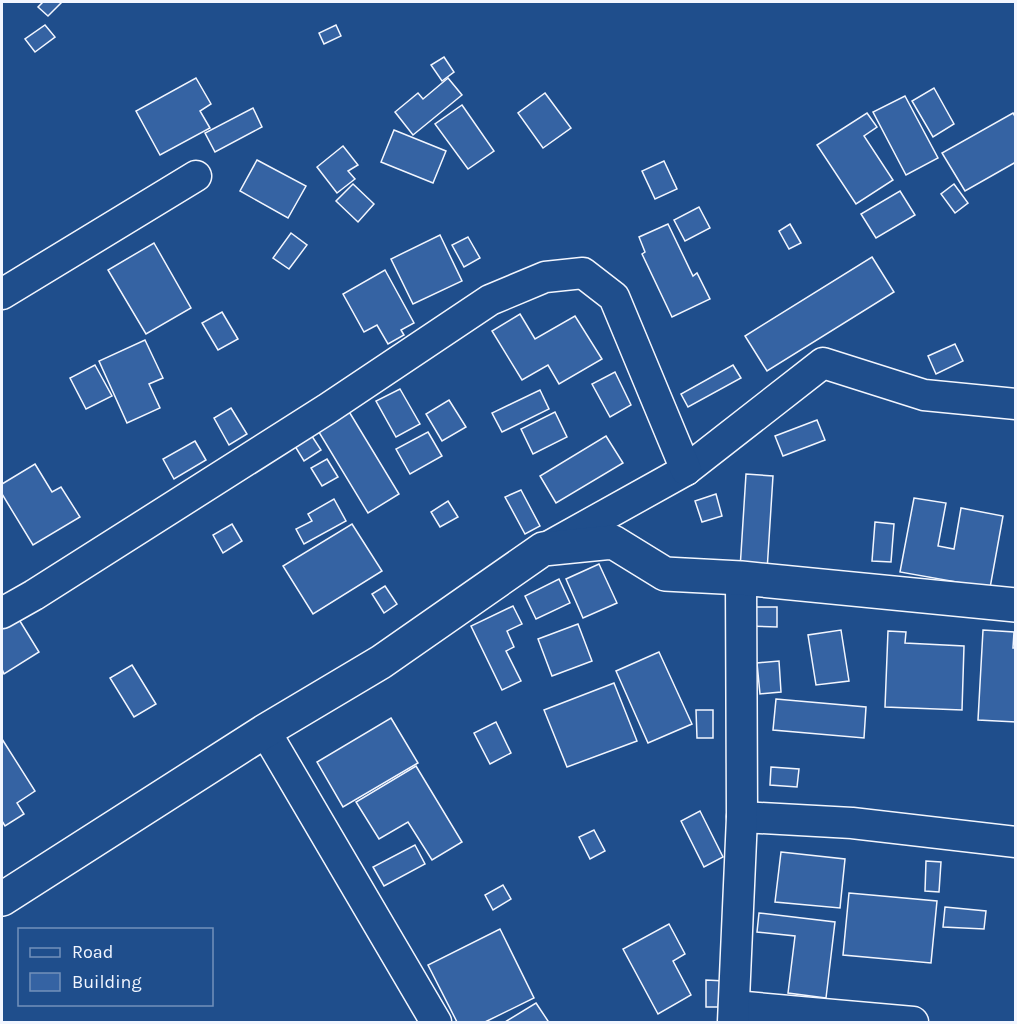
<svg xmlns="http://www.w3.org/2000/svg" width="1017" height="1024" viewBox="0 0 1017 1024" font-family="Karla,sans-serif">
  <style>
    .building { fill: #3563a3; stroke: #f2f6ff; stroke-width: 1.5 }
    .lines { fill: none; stroke-linecap: round; stroke-linejoin: round }
    .minor-casing { stroke: #f2f6ff; stroke-width: 33 }
    .tertiary-casing { stroke: #f2f6ff; stroke-width: 36 }
    .minor { stroke: #1f4e8c; stroke-width: 30 }
    .tertiary { stroke: #1f4e8c; stroke-width: 33 }
  </style>
  <rect width="100%" height="100%" fill="#1f4e8c"/>
  <g class="building">
    <polygon points="43,2 62,2 48,16 38,7"/>
    <polygon points="45,25 55,37 35,52 25,39"/>
    <polygon points="336,25 341,36 324,44 319,33"/>
    <polygon points="444,57 454,72 442,81 431,65"/>
    <polygon points="196,78 211,104 200,111 210,128 160,155 136,111"/>
    <polygon points="448,78 462,95 413,135 395,112 418,93 423,99"/>
    <polygon points="934,88 954,124 933,137 912,101"/>
    <polygon points="545,93 571,128 543,148 518,113"/>
    <polygon points="905,96 938,158 906,175 873,112"/>
    <polygon points="462,105 494,151 468,169 435,124"/>
    <polygon points="253,108 262,127 215,152 205,133"/>
    <polygon points="867,113 877,127 864,136 893,180 856,204 817,145"/>
    <polygon points="1013,113 1016,118 1016,162 965,191 942,153"/>
    <polygon points="394,130 446,151 433,183 381,162"/>
    <polygon points="343,146 358,165 348,171 355,179 337,193 317,167"/>
    <polygon points="257,160 306,186 288,218 240,191"/>
    <polygon points="664,161 677,189 655,199 642,171"/>
    <polygon points="353,184 374,204 358,222 336,201"/>
    <polygon points="954,184 968,203 955,213 941,194"/>
    <polygon points="900,191 915,215 876,238 861,214"/>
    <polygon points="699,207 710,228 685,241 674,220"/>
    <polygon points="668,224 693,276 697,273 710,299 672,317 642,254 645,252 639,237"/>
    <polygon points="790,224 801,243 789,249 779,231"/>
    <polygon points="291,233 307,245 289,269 273,258"/>
    <polygon points="440,235 462,281 413,304 391,259"/>
    <polygon points="468,237 480,258 464,267 452,245"/>
    <polygon points="154,243 191,308 146,334 108,270"/>
    <polygon points="872,257 894,292 767,371 745,336"/>
    <polygon points="385,270 414,323 401,330 404,335 388,344 377,325 364,332 343,294"/>
    <polygon points="222,312 238,339 218,350 202,323"/>
    <polygon points="520,314 535,339 575,316 602,359 559,384 548,365 522,380 492,331"/>
    <polygon points="145,340 163,378 149,384 160,408 127,423 99,361"/>
    <polygon points="955,344 963,361 936,374 928,356"/>
    <polygon points="95,365 112,396 86,409 70,378"/>
    <polygon points="733,365 741,378 688,407 681,394"/>
    <polygon points="615,372 631,405 610,417 592,384"/>
    <polygon points="400,389 420,424 396,437 376,401"/>
    <polygon points="540,390 549,409 502,432 492,413"/>
    <polygon points="449,400 466,427 442,441 426,414"/>
    <polygon points="345,405 399,494 368,513 314,424"/>
    <polygon points="231,408 247,434 229,445 214,418"/>
    <polygon points="555,412 567,437 533,454 521,429"/>
    <polygon points="817,420 825,440 783,456 775,436"/>
    <polygon points="306,427 321,450 304,461 290,438"/>
    <polygon points="428,432 442,456 410,474 396,449"/>
    <polygon points="606,436 623,463 556,503 540,476"/>
    <polygon points="195,441 206,460 174,479 163,459"/>
    <polygon points="327,459 338,477 322,486 311,468"/>
    <polygon points="35,464 52,492 61,487 80,517 33,545 2,494 2,484"/>
    <polygon points="746,474 773,476 767,571 740,569"/>
    <polygon points="521,490 540,526 525,534 505,497"/>
    <polygon points="716,494 722,516 702,522 695,501"/>
    <polygon points="914,498 946,503 938,546 954,549 961,508 1003,516 990,588 900,572"/>
    <polygon points="334,499 346,521 304,544 296,529 312,521 308,514"/>
    <polygon points="448,501 458,517 440,527 431,512"/>
    <polygon points="875,522 894,524 891,562 872,561"/>
    <polygon points="232,524 242,541 223,553 213,535"/>
    <polygon points="352,524 382,571 313,614 283,566"/>
    <polygon points="599,564 617,603 583,618 566,579"/>
    <polygon points="559,579 570,603 536,619 525,596"/>
    <polygon points="385,586 397,604 384,613 372,594"/>
    <polygon points="513,606 522,624 507,631 514,647 506,651 521,681 502,690 471,626"/>
    <polygon points="747,607 777,607 777,627 746,626"/>
    <polygon points="15,613 39,652 4,674 2,669 2,621"/>
    <polygon points="578,624 592,661 552,676 538,639"/>
    <polygon points="841,630 849,681 816,685 808,635"/>
    <polygon points="983,630 1014,632 1013,648 1016,648 1016,722 978,720"/>
    <polygon points="888,631 906,632 905,643 964,646 962,710 885,707"/>
    <polygon points="659,652 692,724 648,743 616,671"/>
    <polygon points="779,661 781,692 760,694 757,663"/>
    <polygon points="132,665 156,704 134,717 110,678"/>
    <polygon points="614,683 637,741 567,767 544,710"/>
    <polygon points="776,699 866,707 864,738 773,730"/>
    <polygon points="696,710 713,710 713,738 697,738"/>
    <polygon points="391,718 418,763 343,807 317,762"/>
    <polygon points="496,722 511,753 490,764 474,733"/>
    <polygon points="2,739 35,791 17,803 24,814 5,826 2,821"/>
    <polygon points="416,766 462,842 432,860 408,822 379,839 356,802"/>
    <polygon points="771,767 799,769 797,787 770,785"/>
    <polygon points="700,811 723,857 704,867 681,821"/>
    <polygon points="594,830 605,851 590,859 579,837"/>
    <polygon points="415,845 425,864 384,886 373,867"/>
    <polygon points="781,852 845,859 840,908 775,902"/>
    <polygon points="926,861 941,862 939,892 925,891"/>
    <polygon points="503,885 511,899 493,910 485,895"/>
    <polygon points="849,893 937,901 931,963 843,955"/>
    <polygon points="945,907 986,911 984,929 943,927"/>
    <polygon points="759,913 835,922 826,998 788,993 795,936 757,932"/>
    <polygon points="669,924 685,954 673,961 691,995 658,1014 623,949"/>
    <polygon points="500,929 534,998 485,1022 457,1022 428,965"/>
    <polygon points="706,980 725,981 725,1007 706,1007"/>
    <polygon points="536,1003 548,1021 546,1022 505,1022"/>
  </g>
  <g class="lines">
    <defs>
      <g id="minor">
        <polyline points="2,294 196,176"/>
        <polyline points="546,548 686,470 823,363 924,395 1016,404"/>
        <polyline points="2,613 34,595 327,409 490,300 545,277 583,273 614,297 686,470"/>
        <polyline points="265,731 436,1022"/>
        <polyline points="742,817 852,823 1016,842"/>
        <polyline points="734,1006 913,1022"/>
        <polyline points="733,1022 742,817 741,578"/>
      </g>
      <polyline id="tertiary" points="2,899 265,731 381,662 543,549 613,542 665,574 741,578 1016,605"/>
    </defs>
    <use href="#minor" class="minor-casing"/>
    <use href="#tertiary" class="tertiary-casing"/>
    <use href="#minor" class="minor"/>
    <use href="#tertiary" class="tertiary"/>
  </g>
  <rect width="1017" height="1024" fill="none" stroke="#f2f6ff" stroke-width="6"/>
  <rect x="18" y="928" width="195" height="78" fill="#1f4e8c" stroke="#7391ba" stroke-width="1.5"/>
  <rect x="30" y="948" width="30" height="9" fill="#1f4e8c" stroke="#7391ba" stroke-width="1.5"/>
  <text x="72" y="958" font-size="18" fill="#f2f6ff">Road</text>
  <rect x="30" y="973" width="30" height="18" fill="#3563a3" stroke="#7391ba" stroke-width="1.5"/>
  <text x="72" y="988" font-size="18" fill="#f2f6ff">Building</text>
</svg>
